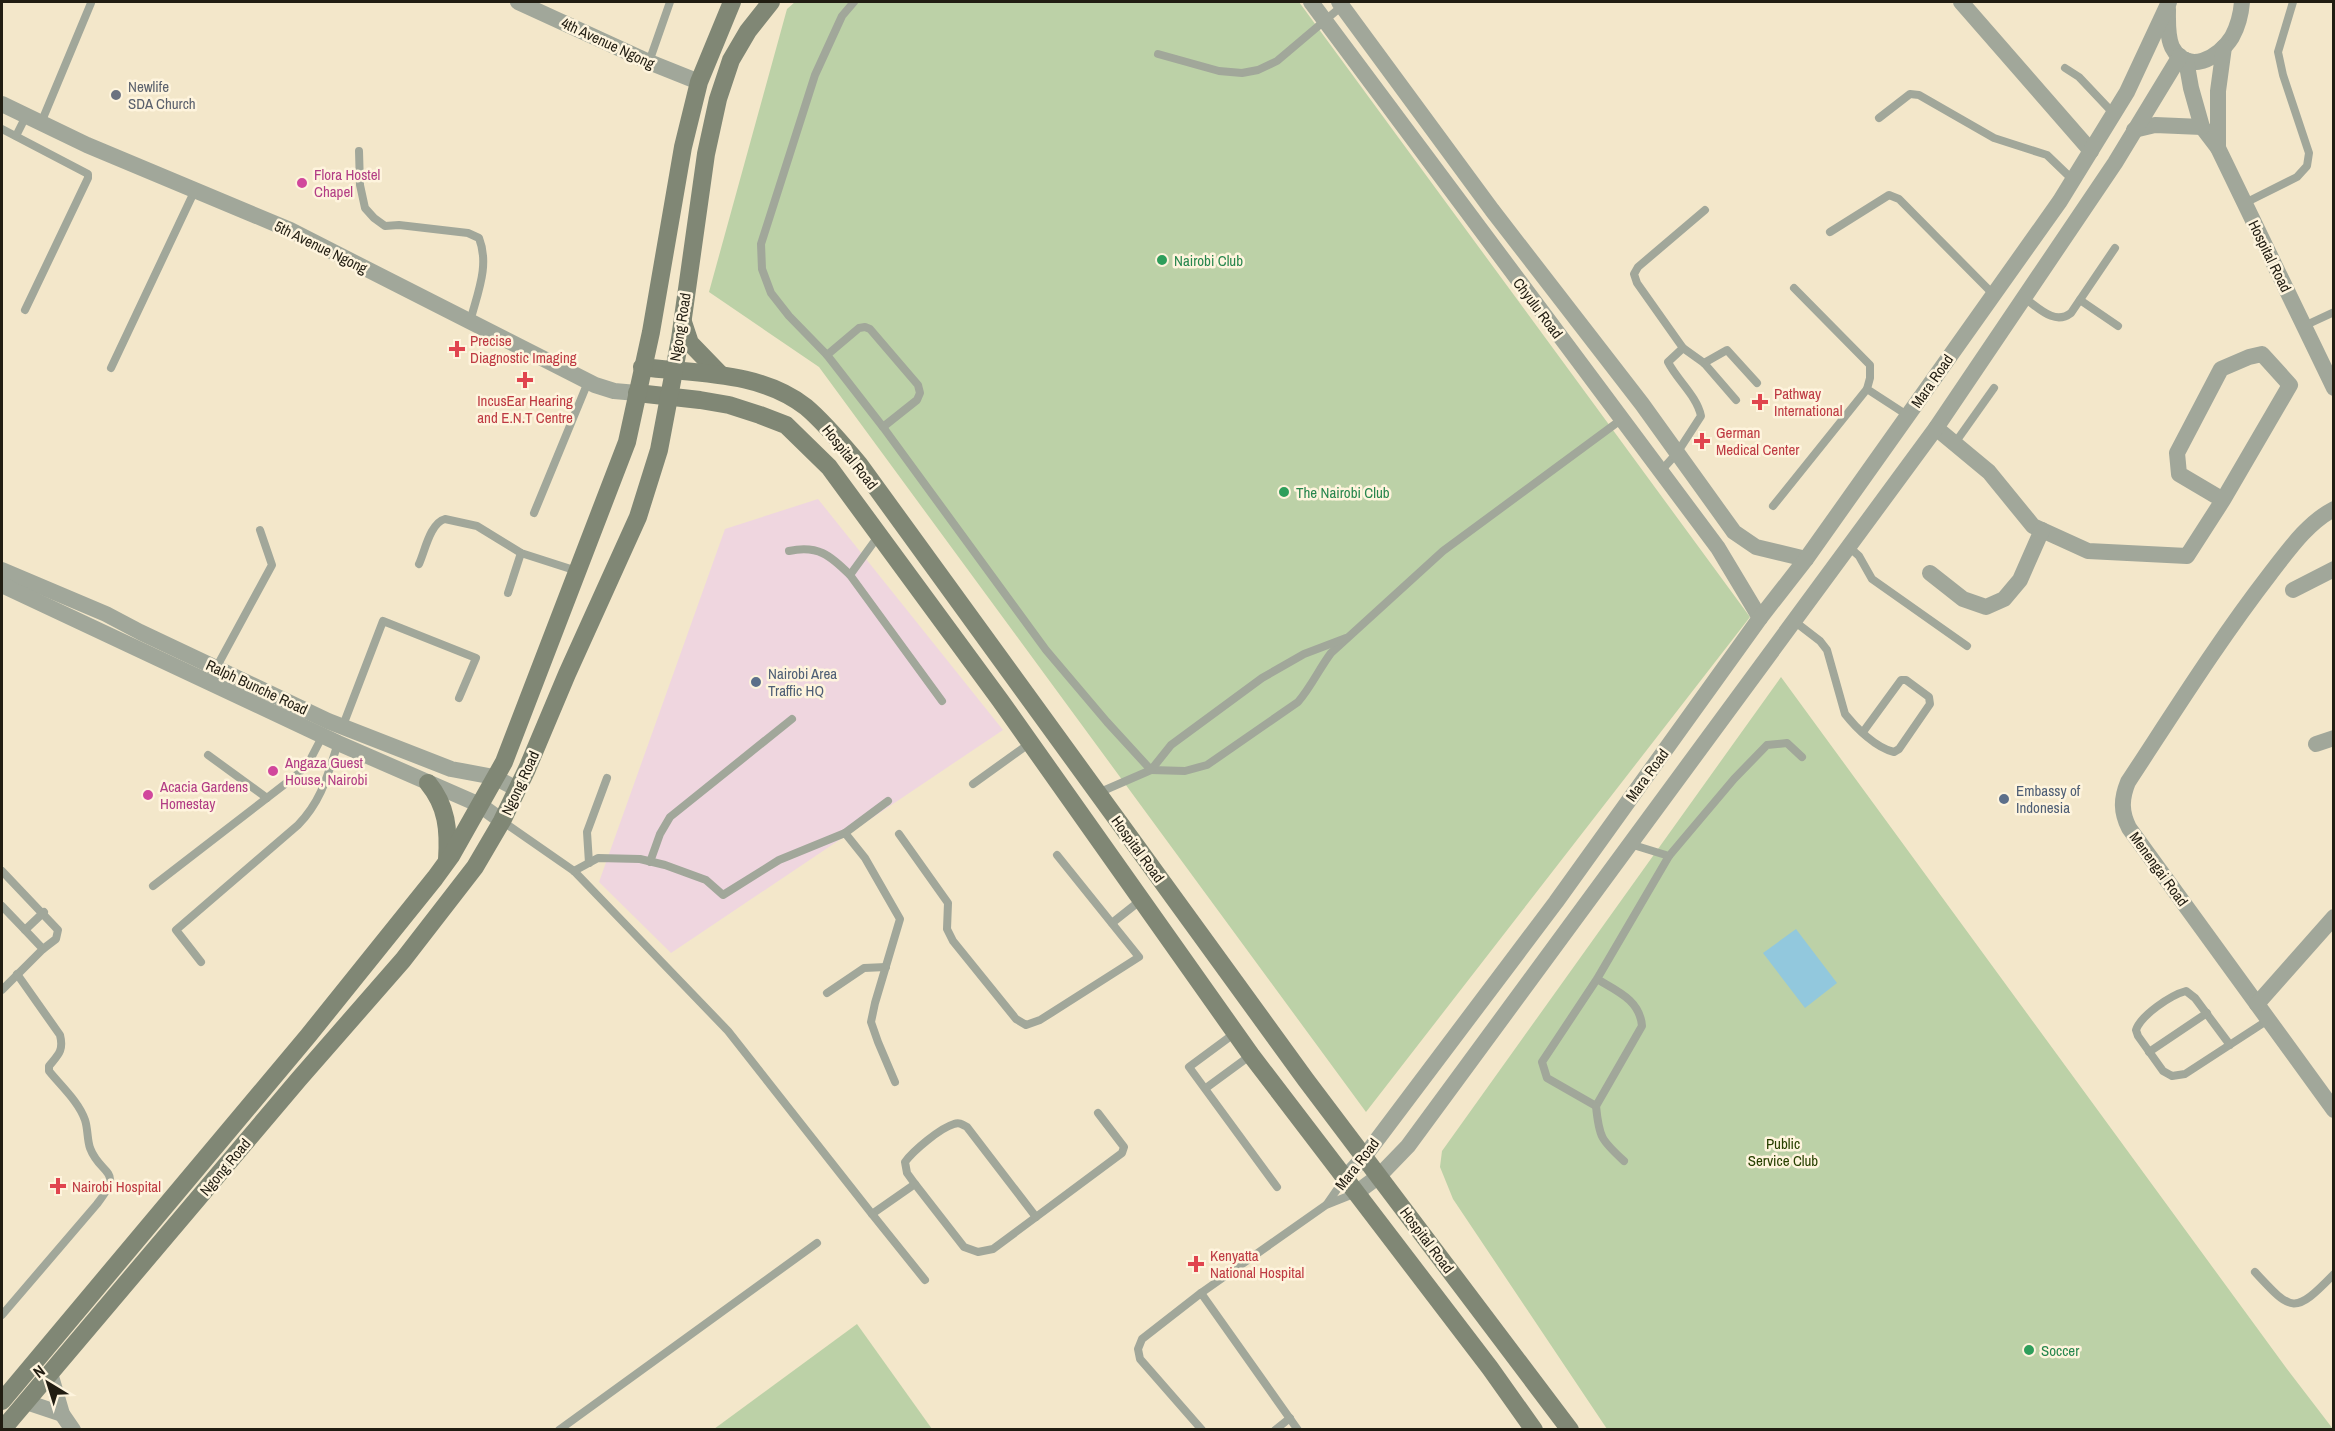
<svg xmlns="http://www.w3.org/2000/svg" width="2335" height="1431" viewBox="0 0 2335 1431" font-family="'Archivo Narrow',sans-serif">
  <style>
    .commercial { fill: #efd6df }
    .green { fill: #bcd1a7 }
    .water { fill: #92c8dd }
    .lines { fill: none; stroke-linecap: round; stroke-linejoin: round }
    .lane { stroke: #a1a79a; stroke-width: 8 }
    .street { stroke: #a1a79a; stroke-width: 16 }
    .secondary { stroke: #808775; stroke-width: 18 }
    .worship-dot { fill: #6b7280; stroke: #fef4dd; stroke-width: 2 }
    .hotel-dot { fill: #d1479c; stroke: #fef4dd; stroke-width: 2 }
    .leisure-dot { fill: #2e9e5b; stroke: #fef4dd; stroke-width: 2 }
    .health-dot { fill: #e0444e; stroke: #fef4dd; stroke-width: 2 }
    .service-dot { fill: #5c6f8a; stroke: #fef4dd; stroke-width: 2 }
    .labels { text-anchor: middle; dominant-baseline: central; stroke-width: 5; stroke-linejoin: round; paint-order: stroke }
    .street-label { font-size: 15px; fill: #211d12; stroke: #fef4dd }
    .worship-label { font-size: 15px; fill: #5b616d; stroke: #fef4dd; text-anchor: start }
    .hotel-label { font-size: 15px; fill: #b23c85; stroke: #fef4dd; text-anchor: start }
    .leisure-label { font-size: 15px; fill: #27864d; stroke: #fef4dd; text-anchor: start }
    .health-label { font-size: 15px; fill: #be3a42; stroke: #fef4dd; text-anchor: start }
    .service-label { font-size: 15px; fill: #4e5e75; stroke: #fef4dd; text-anchor: start }
    .park-label { font-size: 15px; fill: #274000; stroke: #fef4dd }
  </style>
  <rect width="100%" height="100%" fill="#f3e7ca"/>
  <polygon class="commercial" points="818,499 1003,730 671,953 599,882 725,529"/>
  <g class="green">
    <polygon points="795,2 1299,2 1750,617 1366,1112 819,367 709,292 787,9"/>
    <polygon points="1781,677 2287,1369 2333,1429 1607,1429 1453,1199 1440,1167 1442,1151"/>
    <polygon points="857,1324 932,1429 714,1429"/>
  </g>
  <polygon class="water" points="1796,929 1837,983 1805,1008 1763,953"/>
  <g class="lines">
    <g class="lane">
      <path d="M854,2L842,16L815,75L761,244L762,269L771,293L789,316L827,355L883,427L1046,650L1107,722L1151,770L1185,771L1207,765L1298,702C1311,687 1319,669 1331,653L1443,551L1622,419"/>
      <polyline points="1158,54 1219,71 1242,73 1258,70 1277,61 1342,6"/>
      <polyline points="649,62 670,2"/>
      <polyline points="2065,68 2079,77 2114,114"/>
      <polyline points="1879,118 1910,94 1919,95 1994,138 2047,155 2073,180"/>
      <polyline points="41,123 91,3"/>
      <polyline points="2,129 88,174 88,178 25,310"/>
      <polyline points="16,136 26,116"/>
      <path d="M359,151L360,185L365,208L374,218L385,226L399,225L468,233L479,238C490,266 477,294 470,322"/>
      <polyline points="2245,203 2297,177 2307,166 2309,153 2283,75 2278,52 2293,2"/>
      <polyline points="1830,232 1889,195 1899,199 1993,294"/>
      <polyline points="1794,288 1870,365 1870,378 1867,389 1907,415"/>
      <path d="M2023,297C2038,307 2054,326 2071,313L2115,248"/>
      <polyline points="2080,300 2118,326"/>
      <polyline points="2304,326 2334,312"/>
      <polyline points="1683,348 1637,283 1634,274 1638,267 1705,210"/>
      <polyline points="827,355 859,328 865,327 870,329 918,385 920,393 917,400 883,427"/>
      <polyline points="1704,363 1727,350 1757,383"/>
      <polyline points="111,368 195,190"/>
      <polyline points="1955,443 1994,388"/>
      <path d="M1660,472L1677,453L1701,416C1697,396 1677,380 1668,362L1683,348L1704,363L1736,400"/>
      <polyline points="1773,506 1867,389"/>
      <polyline points="534,513 588,382"/>
      <polyline points="879,535 850,575 942,701"/>
      <polyline points="1849,547 1859,556 1872,579 1967,646"/>
      <path d="M789,551C818,545 830,555 850,575"/>
      <path d="M419,564C425,551 430,523 445,519L477,526L521,553L577,571"/>
      <polyline points="508,593 521,553"/>
      <path d="M1794,621L1820,641L1827,650L1845,714C1856,728 1876,748 1894,752L1899,749L1930,704L1929,697L1906,680H1901L1863,732"/>
      <polyline points="215,670 272,565 260,530"/>
      <polyline points="342,728 383,621 476,658 459,698"/>
      <polyline points="208,755 267,798"/>
      <polyline points="973,784 1030,743"/>
      <polyline points="1098,793 1151,770 1171,745 1262,678 1304,654 1346,638"/>
      <polyline points="502,821 574,871 728,1031 872,1214 915,1184 964,1247 978,1252 993,1249 1122,1153 1124,1147 1098,1113"/>
      <polyline points="845,833 888,801"/>
      <polyline points="899,834 948,903 947,929 953,941 1016,1019 1026,1025 1040,1020 1139,957 1057,855"/>
      <polyline points="1630,844 1669,856 1734,779 1767,745 1787,743 1802,757"/>
      <polyline points="650,862 660,834 670,817 792,719"/>
      <polyline points="589,863 587,832 607,778"/>
      <polyline points="2,871 58,930 56,939 43,949"/>
      <polyline points="574,871 598,858 640,859 665,865 706,880 723,895 779,860 845,833 865,858 900,919 875,1003 871,1022 878,1042 895,1082"/>
      <polyline points="153,886 298,774 310,760 323,735"/>
      <polyline points="2,906 25,930 44,912"/>
      <polyline points="1112,923 1141,900"/>
      <path d="M201,962L176,930L298,825C323,799 328,773 339,740"/>
      <path d="M1597,979C1617,991 1640,1000 1642,1026L1596,1106L1547,1078L1542,1062L1597,979L1669,856"/>
      <polyline points="2,990 43,949 25,930"/>
      <polyline points="827,993 864,968 886,967"/>
      <polyline points="1235,1033 1189,1067 1277,1187"/>
      <path d="M2230,1045L2195,998L2186,991C2171,995 2141,1015 2136,1030L2138,1036L2163,1071L2172,1076L2185,1074L2268,1020"/>
      <polyline points="2149,1052 2207,1013"/>
      <polyline points="1206,1088 1251,1055"/>
      <path d="M1596,1106C1599,1137 1601,1140 1624,1161"/>
      <path d="M915,1184L907,1173L905,1162C913,1151 940,1128 954,1124C959,1122 962,1124 967,1127L1036,1217"/>
      <polyline points="1327,1204 1345,1178"/>
      <polyline points="872,1214 925,1280"/>
      <path d="M2255,1272C2292,1312 2294,1315 2334,1274"/>
      <polyline points="1201,1293 1326,1205 1356,1193"/>
      <path d="M2,1315L97,1204C125,1168 101,1177 90,1148C87,1139 88,1129 85,1120C79,1102 61,1086 49,1071V1066C58,1055 64,1051 60,1035L17,974"/>
      <polyline points="559,1430 817,1243"/>
      <polyline points="1202,1430 1140,1359 1138,1349 1142,1339 1201,1293 1298,1430"/>
      <polyline points="1275,1430 1290,1418"/>
    </g>
    <g class="street">
      <polyline points="518,2 649,62 699,82"/>
      <polyline points="1311,2 1718,548 1760,618"/>
      <polyline points="1339,2 1492,210 1642,404 1734,532 1756,547 1806,559"/>
      <polyline points="1961,2 2091,151"/>
      <path d="M2168,9C2168,21 2167,36 2172,47C2187,76 2219,58 2232,37C2238,26 2241,14 2242,2"/>
      <polyline points="2186,60 2191,88 2202,127 2218,148 2334,388"/>
      <polyline points="2,104 87,145 290,230 595,385 614,391 637,393"/>
      <polyline points="2134,130 2155,125 2202,127"/>
      <polyline points="2218,148 2218,91 2224,47"/>
      <polyline points="1936,428 1989,472 2033,526 2088,551 2187,556 2223,500 2179,474 2177,453 2221,369 2249,357 2262,354 2290,385 2223,500"/>
      <path d="M2334,509C2307,523 2288,551 2270,574C2219,640 2174,712 2128,782C2121,799 2121,812 2129,828L2334,1110"/>
      <polyline points="2,570 106,614 140,632 328,721 451,769 494,777 517,789"/>
      <polyline points="1930,573 1963,599 1986,607 2004,599 2020,580 2042,530"/>
      <polyline points="2,585 338,743 480,805 502,821"/>
      <polyline points="2293,590 2334,569"/>
      <polyline points="2316,744 2334,738"/>
      <polyline points="2257,1004 2334,917"/>
      <polyline points="1345,1178 1364,1157 1556,902 1760,618 1806,559 2060,201 2127,92 2169,2"/>
      <polyline points="1356,1193 1379,1176 1408,1146 1936,428 2115,163 2180,56"/>
      <polyline points="50,1373 62,1414 73,1430"/>
      <polyline points="26,1402 62,1414"/>
    </g>
    <g class="secondary">
      <polyline points="683,322 690,343 721,375"/>
      <path d="M642,367C697,374 760,371 806,407C826,424 842,444 859,464L1306,1080L1570,1430"/>
      <polyline points="637,393 700,400 729,405 760,415 786,425 829,467 1000,700 1251,1055 1490,1368 1534,1430"/>
      <path d="M428,783C447,806 449,830 447,860"/>
      <polyline points="2,1401 308,1036 435,878 451,856 504,762 627,442 651,332 683,147 699,82 732,2"/>
      <polyline points="2,1430 299,1079 403,960 475,867 502,821 527,769 567,674 638,517 659,450 680,339 706,154 718,99 731,60 748,31 771,2"/>
    </g>
  </g>
  <circle class="worship-dot" cx="116" cy="95" r="6"/>
  <g class="hotel-dot">
    <circle cx="302" cy="183" r="6"/>
    <circle cx="273" cy="771" r="6"/>
    <circle cx="148" cy="795" r="6"/>
  </g>
  <g class="leisure-dot">
    <circle cx="1162" cy="260" r="6"/>
    <circle cx="1284" cy="492" r="6"/>
    <circle cx="2029" cy="1350" r="6"/>
  </g>
  <g class="health-dot">
    <path d="M454 340h6v6h6v6h-6v6h-6v-6h-6v-6h6z"/>
    <path d="M522 371h6v6h6v6h-6v6h-6v-6h-6v-6h6z"/>
    <path d="M1757 393h6v6h6v6h-6v6h-6v-6h-6v-6h6z"/>
    <path d="M1699 432h6v6h6v6h-6v6h-6v-6h-6v-6h6z"/>
    <path d="M55 1177h6v6h6v6h-6v6h-6v-6h-6v-6h6z"/>
    <path d="M1193 1255h6v6h6v6h-6v6h-6v-6h-6v-6h6z"/>
  </g>
  <g class="service-dot">
    <circle cx="756" cy="682" r="6"/>
    <circle cx="2004" cy="799" r="6"/>
  </g>
  <g class="labels">
    <g class="street-label">
      <text transform="translate(608 43) rotate(25)">4th Avenue Ngong</text>
      <text transform="translate(321 247) rotate(26)">5th Avenue Ngong</text>
      <text transform="translate(2270 256) rotate(64)">Hospital Road</text>
      <text transform="translate(1538 308) rotate(53)">Chyulu Road</text>
      <text transform="translate(680 327) rotate(-81)">Ngong Road</text>
      <text transform="translate(1932 381) rotate(-55)">Mara Road</text>
      <text transform="translate(850 457) rotate(51)">Hospital Road</text>
      <text transform="translate(257 687) rotate(25)">Ralph Bunche Road</text>
      <text transform="translate(1647 775) rotate(-54)">Mara Road</text>
      <text transform="translate(520 783) rotate(-65)">Ngong Road</text>
      <text transform="translate(1138 849) rotate(54)">Hospital Road</text>
      <text transform="translate(2159 869) rotate(54)">Menengai Road</text>
      <text transform="translate(1357 1164) rotate(-52)">Mara Road</text>
      <text transform="translate(225 1167) rotate(-50)">Ngong Road</text>
      <text transform="translate(1427 1240) rotate(53)">Hospital Road</text>
    </g>
    <g class="worship-label">
      <text x="128" y="86">Newlife<tspan x="128" dy="17">SDA Church</tspan></text>
    </g>
    <g class="hotel-label">
      <text x="314" y="174">Flora Hostel<tspan x="314" dy="17">Chapel</tspan></text>
      <text x="285" y="762">Angaza Guest<tspan x="285" dy="17">House, Nairobi</tspan></text>
      <text x="160" y="786">Acacia Gardens<tspan x="160" dy="17">Homestay</tspan></text>
    </g>
    <g class="leisure-label">
      <text x="1174" y="260">Nairobi Club</text>
      <text x="1296" y="492">The Nairobi Club</text>
      <text x="2041" y="1350">Soccer</text>
    </g>
    <g class="health-label">
      <text x="470" y="340">Precise<tspan x="470" dy="17">Diagnostic Imaging</tspan></text>
      <text x="1774" y="393">Pathway<tspan x="1774" dy="17">International</tspan></text>
      <text x="525" y="400" text-anchor="middle">IncusEar Hearing<tspan x="525" dy="17">and E.N.T Centre</tspan></text>
      <text x="1716" y="432">German<tspan x="1716" dy="17">Medical Center</tspan></text>
      <text x="72" y="1186">Nairobi Hospital</text>
      <text x="1210" y="1255">Kenyatta<tspan x="1210" dy="17">National Hospital</tspan></text>
    </g>
    <g class="service-label">
      <text x="768" y="673">Nairobi Area<tspan x="768" dy="17">Traffic HQ</tspan></text>
      <text x="2016" y="790">Embassy of<tspan x="2016" dy="17">Indonesia</tspan></text>
    </g>
    <g class="park-label">
      <text x="1783" y="1143">Public<tspan x="1783" dy="17">Service Club</tspan></text>
    </g>
  </g>
  <rect width="2335" height="1431" fill="none" stroke="#211d12" stroke-width="6"/>
  <g transform="translate(48 1383) rotate(322)" stroke="#fef4dd" stroke-width="4.5" paint-order="stroke">
  <path d="M0-4.5L10 22L0 15L-10 22Z" fill="#211d12"/>
  <text y="-9" font-size="16" font-weight="bold" text-anchor="middle" fill="#211d12">N</text>
  </g>
</svg>
